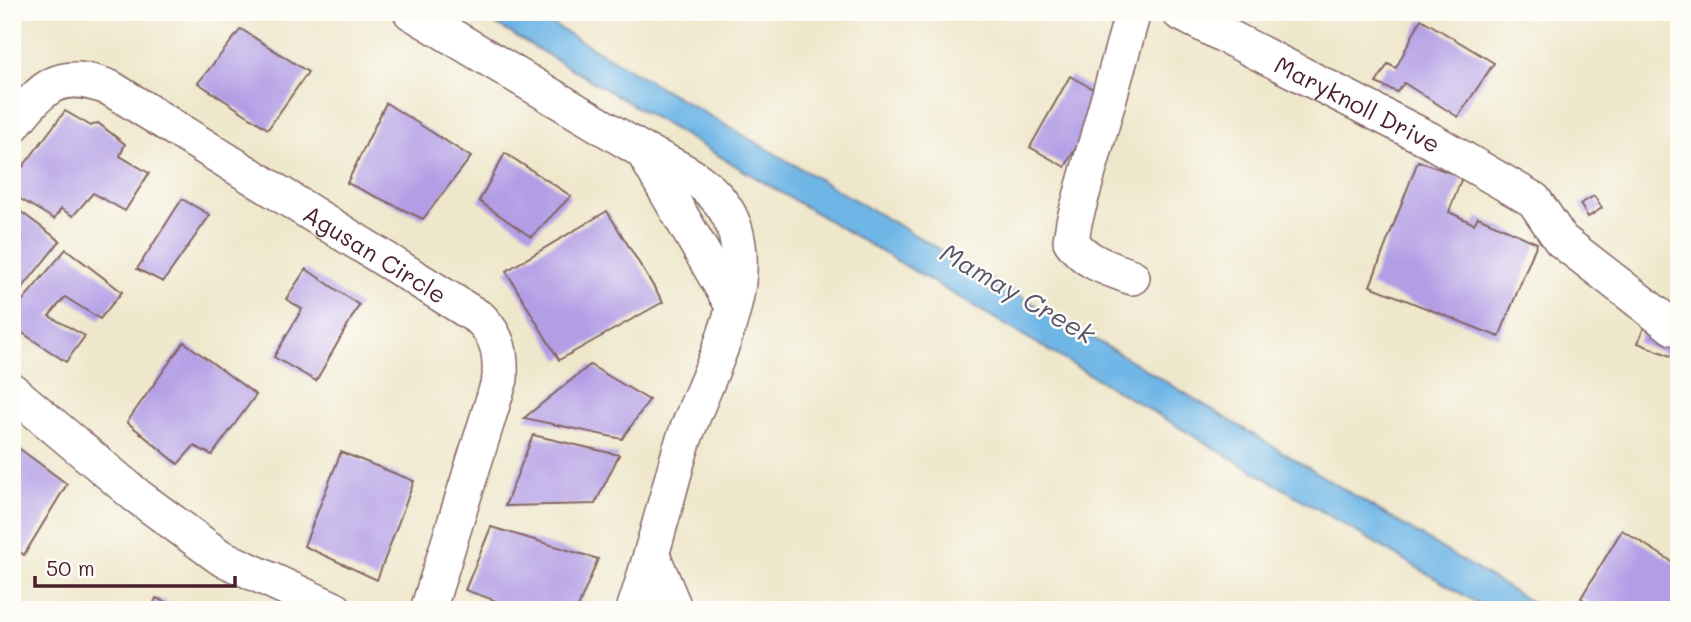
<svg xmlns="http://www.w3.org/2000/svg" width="1691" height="622" viewBox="0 0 1691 622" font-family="Mali,sans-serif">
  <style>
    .water { fill: #6eb6e6; stroke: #5c6a88; stroke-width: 2 }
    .building { fill: #b39ee5 }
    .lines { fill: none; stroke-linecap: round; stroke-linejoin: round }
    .minor-casing { stroke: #846563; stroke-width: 38 }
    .minor { stroke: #fff; stroke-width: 35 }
    .labels { text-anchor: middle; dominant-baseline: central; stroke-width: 5; stroke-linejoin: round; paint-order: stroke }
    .street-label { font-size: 24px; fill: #4a1f2b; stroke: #fdfcf7 }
    .water-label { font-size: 26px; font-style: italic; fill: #57546c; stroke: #fdfcf7 }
  </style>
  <rect width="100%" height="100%" fill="#fdfcf7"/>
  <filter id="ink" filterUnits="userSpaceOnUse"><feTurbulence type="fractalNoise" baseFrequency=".0143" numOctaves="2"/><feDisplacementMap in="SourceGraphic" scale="14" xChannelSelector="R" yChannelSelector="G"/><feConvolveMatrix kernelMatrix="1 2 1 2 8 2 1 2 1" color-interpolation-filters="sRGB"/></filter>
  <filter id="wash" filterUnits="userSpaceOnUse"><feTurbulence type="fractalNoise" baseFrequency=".00686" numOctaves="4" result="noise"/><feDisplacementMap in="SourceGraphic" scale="28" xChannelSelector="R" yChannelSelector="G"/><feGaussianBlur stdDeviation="1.57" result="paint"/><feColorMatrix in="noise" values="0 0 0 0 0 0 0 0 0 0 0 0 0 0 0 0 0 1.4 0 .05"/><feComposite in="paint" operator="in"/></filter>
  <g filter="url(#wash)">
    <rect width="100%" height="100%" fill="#efe7cb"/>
    <polygon class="water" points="475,12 531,12 1125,357 1544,610 1489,610"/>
    <g id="blocks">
      <g class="building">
        <polygon points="1421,19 1494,63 1458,117 1404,83 1397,92 1376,83 1388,64 1396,68"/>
        <polygon points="241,29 308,72 268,129 198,83"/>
        <polygon points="1070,76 1105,96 1065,167 1030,147"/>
        <polygon points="386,103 471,157 423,219 347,183"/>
        <polygon points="65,111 91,126 98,123 125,144 120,156 149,173 125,211 93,193 73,216 61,209 54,219 12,194 12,181"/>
        <polygon points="505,153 571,196 531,237 479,201"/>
        <polygon points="1418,161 1462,177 1449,212 1474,224 1478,217 1537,243 1499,337 1370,286"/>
        <polygon points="1594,196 1602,208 1588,217 1580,204"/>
        <polygon points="182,199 210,215 163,282 137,269"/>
        <polygon points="12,205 60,241 12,301"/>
        <polygon points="607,211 663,302 559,360 506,271"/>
        <polygon points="66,249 122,292 100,319 65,297 49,316 85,336 66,362 12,326 12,313"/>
        <polygon points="306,269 359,305 316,381 274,357 302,309 286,299"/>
        <polygon points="1646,322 1679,334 1679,348 1673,357 1638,343"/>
        <polygon points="184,342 256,395 212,455 194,446 178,464 127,422"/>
        <polygon points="590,365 649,400 622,439 524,418"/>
        <polygon points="533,435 619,455 595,504 505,506"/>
        <polygon points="12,443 67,484 24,555 12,546"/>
        <polygon points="341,452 414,481 377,580 304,546"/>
        <polygon points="491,527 598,559 577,610 523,610 465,590"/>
        <polygon points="1622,530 1679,566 1679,610 1601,610 1581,598"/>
        <polygon points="156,598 185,610 151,610"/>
      </g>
    </g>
  </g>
  <g filter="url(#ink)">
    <use href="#blocks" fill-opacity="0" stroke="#846563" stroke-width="2"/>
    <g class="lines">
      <defs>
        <g id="minor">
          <path d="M411,12L643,151C680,168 720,186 734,227C757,297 700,386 680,451C665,504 652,557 634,610"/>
          <path id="s1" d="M1179,12L1428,139L1534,200L1561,240L1673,327"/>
          <path id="s2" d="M12,126C43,87 58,68 110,88L481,319C499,338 501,354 500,379L428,610"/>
          <polyline points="643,151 732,304"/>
          <path d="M1132,277C1108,268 1086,263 1071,241L1074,222L1133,12"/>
          <polyline points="12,391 137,496 220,557 335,610"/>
          <polyline points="652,555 675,610"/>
        </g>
      </defs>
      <use href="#minor" class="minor-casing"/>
      <use href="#minor" class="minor"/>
    </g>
  </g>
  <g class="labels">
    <g class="street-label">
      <text stroke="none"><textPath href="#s1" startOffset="201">Maryknoll Drive</textPath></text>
      <text stroke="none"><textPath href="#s2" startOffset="430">Agusan Circle</textPath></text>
    </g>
    <g class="water-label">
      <text transform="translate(1018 293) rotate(30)">Mamay Creek</text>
    </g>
  </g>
  <rect width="1691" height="622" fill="none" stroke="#fdfcf7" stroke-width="42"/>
  <path d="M35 576v10h200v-10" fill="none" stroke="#4a1f2b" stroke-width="3.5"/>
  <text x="46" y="576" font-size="21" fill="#4a1f2b" stroke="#fdfcf7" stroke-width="5" paint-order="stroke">50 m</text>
</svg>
